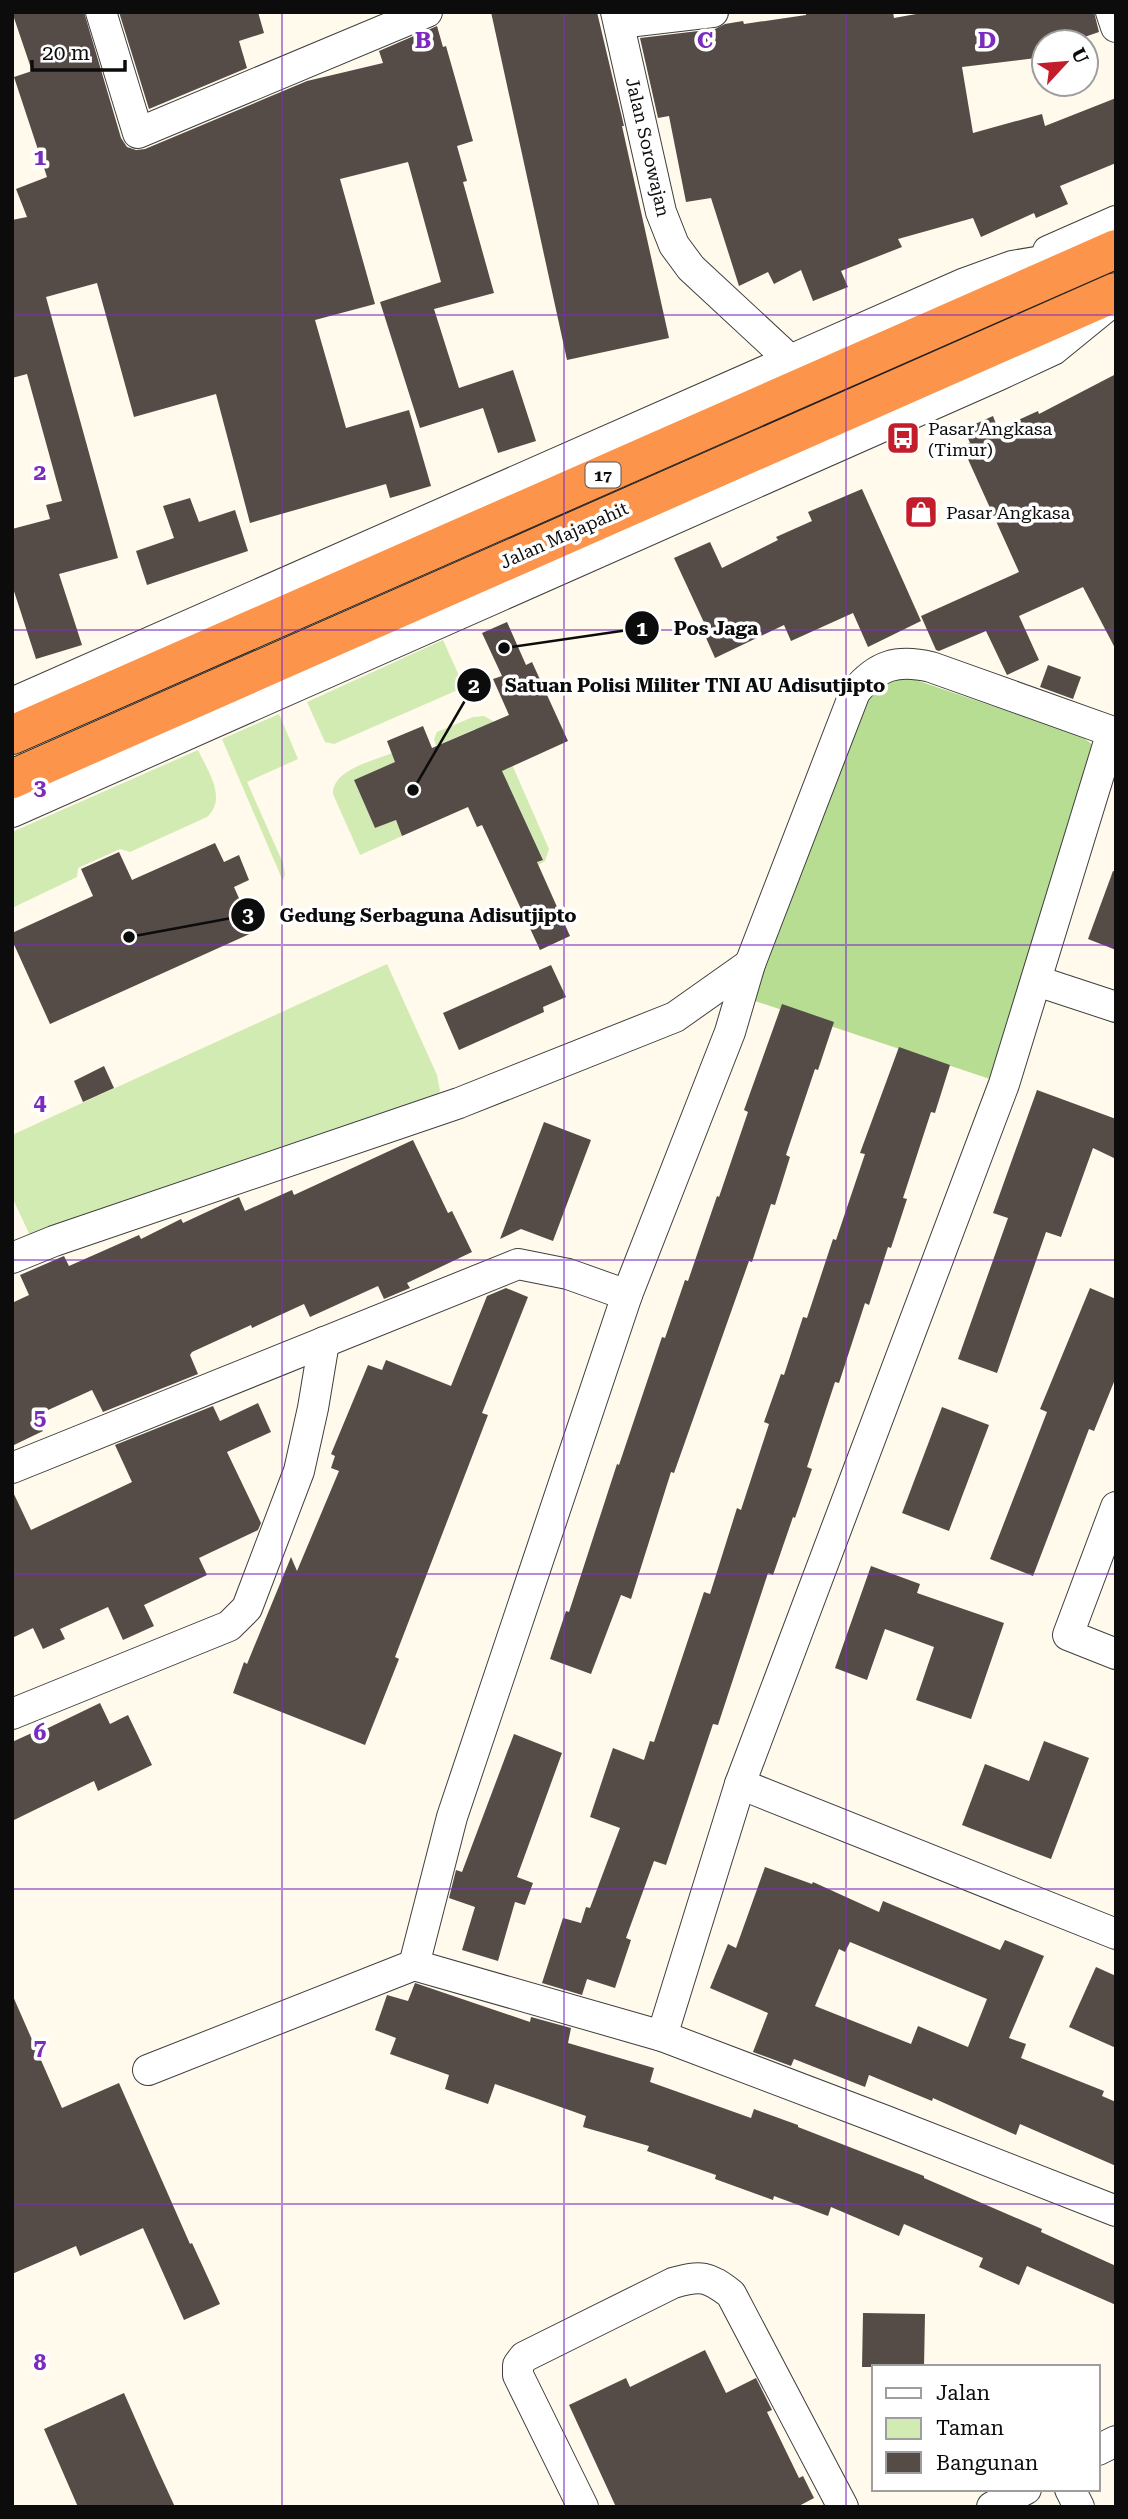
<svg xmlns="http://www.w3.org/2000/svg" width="1128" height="2519" viewBox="0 0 1128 2519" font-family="'Roboto Serif',serif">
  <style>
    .green { fill: #d2ebb3 }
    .forest { fill: #b6dd91 }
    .building { fill: #554c48; fill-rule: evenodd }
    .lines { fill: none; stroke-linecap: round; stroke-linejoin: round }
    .minor-casing { stroke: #3f3f3f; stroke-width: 32 }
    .highway-casing { stroke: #1d1d1d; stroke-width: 40 }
    .minor { stroke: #fff; stroke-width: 30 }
    .highway { stroke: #fc954b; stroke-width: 38 }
    .grid { fill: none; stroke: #7b2cbf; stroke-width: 2; stroke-opacity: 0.55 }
    .labels { text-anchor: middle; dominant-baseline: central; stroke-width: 7; stroke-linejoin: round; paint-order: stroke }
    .shield { fill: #fff; stroke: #555; stroke-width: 2 }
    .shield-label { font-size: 16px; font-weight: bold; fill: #0c0c0c }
    .street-label { font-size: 18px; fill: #0c0c0c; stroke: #fff }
    .poi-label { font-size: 18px; fill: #0c0c0c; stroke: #fff; text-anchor: start }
    .grid-label { font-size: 23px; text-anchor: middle; font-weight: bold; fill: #7b2cbf; stroke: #fff; stroke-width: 7; stroke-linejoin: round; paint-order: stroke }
    .leader { fill: none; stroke: #0c0c0c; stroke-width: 2.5 }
    .callout-dot { fill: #0c0c0c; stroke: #fff; stroke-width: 2.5 }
    .mark-label { font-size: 21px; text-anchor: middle; font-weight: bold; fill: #fff }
    .callout-label { font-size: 19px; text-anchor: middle; font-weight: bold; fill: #0c0c0c; stroke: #fff; stroke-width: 7; stroke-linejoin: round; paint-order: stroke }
  </style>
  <rect width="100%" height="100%" fill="#fffaeb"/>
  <g class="green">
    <polygon points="443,640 461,680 460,689 334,744 325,742 307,702"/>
    <polygon points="279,714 298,759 247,782 283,863 285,874 283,881 222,739"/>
    <polygon points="484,716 493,721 549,849 545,861 538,865 537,862 543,859 508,784 448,811 496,777 475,729 436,746 434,739 437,732 473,717"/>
    <path d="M198,750C207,770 228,798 207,817L130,852L120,849L78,868L77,877L12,908V832Z"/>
    <path d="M392,753L396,762L354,780L375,828L396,820L402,836L360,855L333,794C332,770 373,761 392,753Z"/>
    <polygon points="387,964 437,1075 440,1091 438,1097 40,1257 12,1197 12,1135"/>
  </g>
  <polygon class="forest" points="897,677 910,678 1081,736 1093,745 993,1080 752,1000 870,691"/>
  <g class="building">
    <polygon points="12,12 84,12 121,138 127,147 136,150 145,149 307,81 383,63 379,51 437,26 443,47 446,46 473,141 457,146 467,181 463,182 494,293 434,309 459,388 513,370 536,441 498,453 483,408 420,428 380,302 441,282 408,162 340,179 375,304 315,320 346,428 409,410 431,486 390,498 386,484 250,523 216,394 134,417 97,283 46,297 118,558 59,574 82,645 36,659 12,585 12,529 50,519 46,505 62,501 27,374 12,378 12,220 27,217 16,189 47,177 14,77 32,71"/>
    <polygon points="119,12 258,12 264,33 239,41 247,68 149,109"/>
    <polygon points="491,12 597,12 624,126 622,126 669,338 567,360"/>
    <polygon points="806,12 893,12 894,18 927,12 1094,12 1099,32 1070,42 1044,42 1044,57 962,67 973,133 1042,114 1045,126 1116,98 1116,163 1060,186 1068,204 1036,218 1034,213 981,237 973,218 898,239 902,247 841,271 848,287 813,301 801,270 774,284 768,272 739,286 711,198 686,202 669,116 658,118 640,38 715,29 725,24 743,21 744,24 806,15"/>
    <polygon points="1116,374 1116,650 1083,587 1019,616 1039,660 1007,675 986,631 939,651 936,650 921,616 1019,572 962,446 970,443 964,429 993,416 998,429 1038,411 1039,414"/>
    <polygon points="862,489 921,621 868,647 853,613 791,641 784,625 715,658 703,631 707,629 674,558 710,542 722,568 778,540 776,537 812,521 808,512"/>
    <polygon points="190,498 199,522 235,510 248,551 147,585 136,551 174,538 163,506"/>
    <polygon points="507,622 526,665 532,662 568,741 502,771 543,860 537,862 570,936 540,950 482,825 477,827 468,807 402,836 396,820 375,828 354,780 395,762 387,741 423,726 432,748 509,715 493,679 502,676 482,633"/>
    <polygon points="1048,665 1081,677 1073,699 1040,687"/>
    <polygon points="215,843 224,862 239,855 249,880 234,887 254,932 50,1024 12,940 12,933 93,896 81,869 119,852 132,880"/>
    <polygon points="1113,871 1116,872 1116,950 1088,939"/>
    <polygon points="551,965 566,997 543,1007 544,1012 459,1050 443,1013"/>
    <polygon points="782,1004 834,1022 818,1070 815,1069 786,1155 790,1157 775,1205 771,1204 752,1262 749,1261 674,1473 671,1472 631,1599 621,1595 591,1674 550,1659 566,1611 569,1612 617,1464 619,1465 662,1337 665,1338 685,1280 688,1281 717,1196 719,1197 748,1112 744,1110"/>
    <polygon points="899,1047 950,1065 935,1113 931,1112 903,1198 907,1199 891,1248 888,1247 869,1305 865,1303 839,1383 835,1382 807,1467 812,1469 795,1518 793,1517 773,1575 768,1573 718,1725 713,1724 666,1865 654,1861 626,1938 631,1940 615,1988 587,1979 582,1995 542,1983 563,1918 581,1923 586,1907 590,1908 620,1828 590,1817 613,1748 644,1760 650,1741 654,1742 704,1592 710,1594 737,1508 741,1510 769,1424 764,1422 781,1374 784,1375 803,1317 807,1318 833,1239 836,1240 865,1154 860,1153"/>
    <polygon points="104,1066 114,1088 83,1102 74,1081"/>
    <polygon points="1037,1090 1116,1119 1116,1159 1093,1148 1061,1237 1046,1232 997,1373 958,1359 1008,1218 993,1213"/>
    <polygon points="544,1122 591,1140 553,1241 521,1229 500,1239"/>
    <polygon points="413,1140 448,1213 452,1211 472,1252 407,1283 410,1288 384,1299 378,1286 310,1317 304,1304 252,1328 251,1325 192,1352 190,1355 198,1374 103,1412 92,1390 35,1416 43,1431 12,1446 12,1303 29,1295 20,1275 64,1256 69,1266 139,1235 141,1239 181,1219 183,1223 239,1197 245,1211 292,1190 294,1195"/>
    <polygon points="506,1288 528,1297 482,1413 488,1415 395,1657 399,1659 365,1745 233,1693 244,1662 247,1664 291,1557 297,1571 339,1471 331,1468 335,1456 331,1454 368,1365 382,1370 386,1360 451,1386 487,1296"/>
    <polygon points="1090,1288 1116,1299 1116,1377 1094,1431 1089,1429 1033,1576 990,1559 1047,1412 1040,1409"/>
    <polygon points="258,1403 271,1432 227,1452 261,1523 258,1530 199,1558 207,1575 144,1605 154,1626 123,1640 108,1607 60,1629 65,1639 43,1649 33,1628 12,1638 12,1490 31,1530 132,1482 115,1445 213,1406 220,1421"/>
    <polygon points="942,1407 989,1425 949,1531 902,1513"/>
    <polygon points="871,1566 920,1584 917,1593 1004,1623 971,1719 916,1700 934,1647 885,1629 867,1680 835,1668"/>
    <polygon points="100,1703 110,1724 128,1715 152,1765 98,1791 94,1781 12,1821 12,1742 45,1727 46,1729"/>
    <polygon points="514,1734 562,1753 517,1877 533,1883 525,1905 515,1902 498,1961 462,1950 475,1907 449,1898 456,1870 462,1872"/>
    <polygon points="1044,1741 1089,1758 1051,1859 962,1825 985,1764 1029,1781"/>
    <path d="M765,1867L812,1884L813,1882L879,1912L883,1901L1000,1950L1005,1940L1044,1956L1009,2038L1026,2044L1021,2058L1104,2091L1102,2096L1116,2102V2166L1020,2124L1016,2135L933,2098L932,2101L869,2075L865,2087L794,2059L791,2066L753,2052L768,2013L710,1988L728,1944L736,1948ZM850,1942L987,1999L968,2047L918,2026L911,2044L815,2006L839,1949L845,1952Z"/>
    <polygon points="1096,1967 1116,1976 1116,2048 1069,2027"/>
    <polygon points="415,1983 530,2022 531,2017 571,2028 568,2043 654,2068 650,2082 751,2118 754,2109 798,2125 798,2127 924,2176 924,2178 1042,2229 1041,2232 1116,2266 1116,2305 1027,2266 1019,2285 979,2267 983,2258 904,2224 899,2236 831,2207 828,2216 774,2196 773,2200 715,2179 716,2175 647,2151 649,2146 583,2127 586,2116 495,2084 488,2104 445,2089 449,2075 390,2054 396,2038 375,2030 387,1995 408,2001"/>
    <polygon points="12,1994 62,2108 119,2083 190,2244 192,2243 220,2304 184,2320 143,2228 80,2256 76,2246 12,2274"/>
    <polygon points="863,2313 925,2314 924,2367 862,2367"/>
    <polygon points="705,2350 726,2393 756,2378 772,2410 767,2412 799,2478 803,2476 814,2498 797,2507 616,2507 569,2405 626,2378 630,2387"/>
    <polygon points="124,2393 156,2466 175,2507 78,2507 44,2429"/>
  </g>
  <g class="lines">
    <defs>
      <g id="minor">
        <polyline points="101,12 138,133 427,12"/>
        <polyline points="616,12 661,212 674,245 691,268 789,359"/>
        <polyline points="1111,12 1116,27"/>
        <polyline points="619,23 713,12"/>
        <polyline points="1048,251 1116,221"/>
        <polyline points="12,703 965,283 1012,266 1078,255"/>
        <polyline points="1112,732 1004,1084 740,1784 1116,1934"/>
        <polyline points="12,812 999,375 1053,350 1107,306"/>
        <polyline points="1037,981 1116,1007"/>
        <polyline points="12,1258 54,1241 459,1103 675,1017 750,964"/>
        <polyline points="12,1468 518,1264 568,1274 627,1295"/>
        <polyline points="1116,1507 1068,1635 1116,1654"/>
        <polyline points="12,1714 229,1626 247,1608 299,1471 313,1408 324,1342"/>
        <path d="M414,1965L452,1817L627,1295L730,1032L750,964L855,692C877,665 897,659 931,667L1116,733"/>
        <polyline points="662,2036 740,1784"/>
        <polyline points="148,2070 414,1965 662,2036 886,2121 1116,2211"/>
        <polyline points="1098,2450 1116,2441"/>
        <polyline points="1070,2489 1079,2507"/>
        <path d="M583,2507L518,2375V2365L524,2357L673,2283C701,2275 708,2276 731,2294L843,2507"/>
        <polyline points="992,2507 1026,2489"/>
      </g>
      <g id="highway">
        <polyline points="12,735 1116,249"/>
        <polyline points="12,779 1116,292"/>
      </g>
    </defs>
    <use href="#minor" class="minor-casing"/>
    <use href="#highway" class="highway-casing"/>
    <use href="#minor" class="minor"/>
    <use href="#highway" class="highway"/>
  </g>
  <path class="grid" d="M282,12V2507M564,12V2507M846,12V2507M12,315H1116M12,630H1116M12,945H1116M12,1260H1116M12,1574H1116M12,1889H1116M12,2204H1116"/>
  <defs>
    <symbol id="bus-square" viewBox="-11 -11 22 22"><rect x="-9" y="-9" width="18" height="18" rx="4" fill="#c31d2c" stroke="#fff"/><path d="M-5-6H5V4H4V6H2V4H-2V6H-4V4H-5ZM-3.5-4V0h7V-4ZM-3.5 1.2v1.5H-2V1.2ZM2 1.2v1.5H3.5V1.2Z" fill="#fff"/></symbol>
    <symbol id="shop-square" viewBox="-11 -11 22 22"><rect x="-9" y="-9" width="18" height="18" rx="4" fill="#c31d2c" stroke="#fff"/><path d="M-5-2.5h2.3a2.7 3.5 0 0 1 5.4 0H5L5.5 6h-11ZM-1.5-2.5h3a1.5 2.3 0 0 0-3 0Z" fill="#fff"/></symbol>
  </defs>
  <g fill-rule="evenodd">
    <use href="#bus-square" x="884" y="419" width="38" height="38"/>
    <use href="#shop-square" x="902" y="493" width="38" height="38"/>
  </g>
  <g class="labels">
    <rect class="shield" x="585.5" y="462.5" width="35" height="25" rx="5"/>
    <g class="shield-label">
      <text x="603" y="475">17</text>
    </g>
    <g class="street-label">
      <text transform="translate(648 147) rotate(77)">Jalan Sorowajan</text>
      <text transform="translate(564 535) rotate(-24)">Jalan Majapahit</text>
    </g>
    <g class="poi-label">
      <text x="928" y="428">Pasar Angkasa<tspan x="928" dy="21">(Timur)</tspan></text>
      <text x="946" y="512">Pasar Angkasa</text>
    </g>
  </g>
  <g class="grid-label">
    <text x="423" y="48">B</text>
    <text x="705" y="48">C</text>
    <text x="987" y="48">D</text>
    <text x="40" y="165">1</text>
    <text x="40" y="480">2</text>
    <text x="40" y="795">3</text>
    <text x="40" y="1110">4</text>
    <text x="40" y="1425">5</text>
    <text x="40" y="1740">6</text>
    <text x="40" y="2055">7</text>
    <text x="40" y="2370">8</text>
  </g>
  <path class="leader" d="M504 648L642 628M413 790L474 685M129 937L248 915"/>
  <g class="callout-dot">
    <circle cx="504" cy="648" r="7"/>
    <circle cx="413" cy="790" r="7"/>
    <circle cx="129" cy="937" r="7"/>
    <circle cx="642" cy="628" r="18"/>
    <circle cx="474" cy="685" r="18"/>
    <circle cx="248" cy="915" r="18"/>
  </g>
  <g class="mark-label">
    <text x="642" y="636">1</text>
    <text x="474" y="693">2</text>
    <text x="248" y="922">3</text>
  </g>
  <g class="callout-label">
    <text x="716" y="635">Pos Jaga</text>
    <text x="695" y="692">Satuan Polisi Militer TNI AU Adisutjipto</text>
    <text x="428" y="922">Gedung Serbaguna Adisutjipto</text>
  </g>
  <rect width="1128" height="2519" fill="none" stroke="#0c0c0c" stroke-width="28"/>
  <rect x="872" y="2365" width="228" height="126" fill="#ffffff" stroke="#9e9e9e" stroke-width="2"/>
  <rect x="886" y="2388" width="35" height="10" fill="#ffffff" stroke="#9e9e9e" stroke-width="2"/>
  <text x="936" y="2400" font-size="21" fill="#0c0c0c">Jalan</text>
  <rect x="886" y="2418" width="35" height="21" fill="#d2ebb3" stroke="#9e9e9e" stroke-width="2"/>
  <text x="936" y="2435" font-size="21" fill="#0c0c0c">Taman</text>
  <rect x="886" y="2452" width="35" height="21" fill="#554c48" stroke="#9e9e9e" stroke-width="2"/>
  <text x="936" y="2470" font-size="21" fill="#0c0c0c">Bangunan</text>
  <g transform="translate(1065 63) rotate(64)"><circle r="33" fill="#ffffff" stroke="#9e9e9e" stroke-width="2"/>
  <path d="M0-5L12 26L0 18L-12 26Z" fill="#c31d2c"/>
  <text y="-10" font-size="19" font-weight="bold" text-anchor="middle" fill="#0c0c0c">U</text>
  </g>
  <path d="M32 60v10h93v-10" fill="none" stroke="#0c0c0c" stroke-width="3.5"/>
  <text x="42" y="60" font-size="21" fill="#0c0c0c" stroke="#ffffff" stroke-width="5" paint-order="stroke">20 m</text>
</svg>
